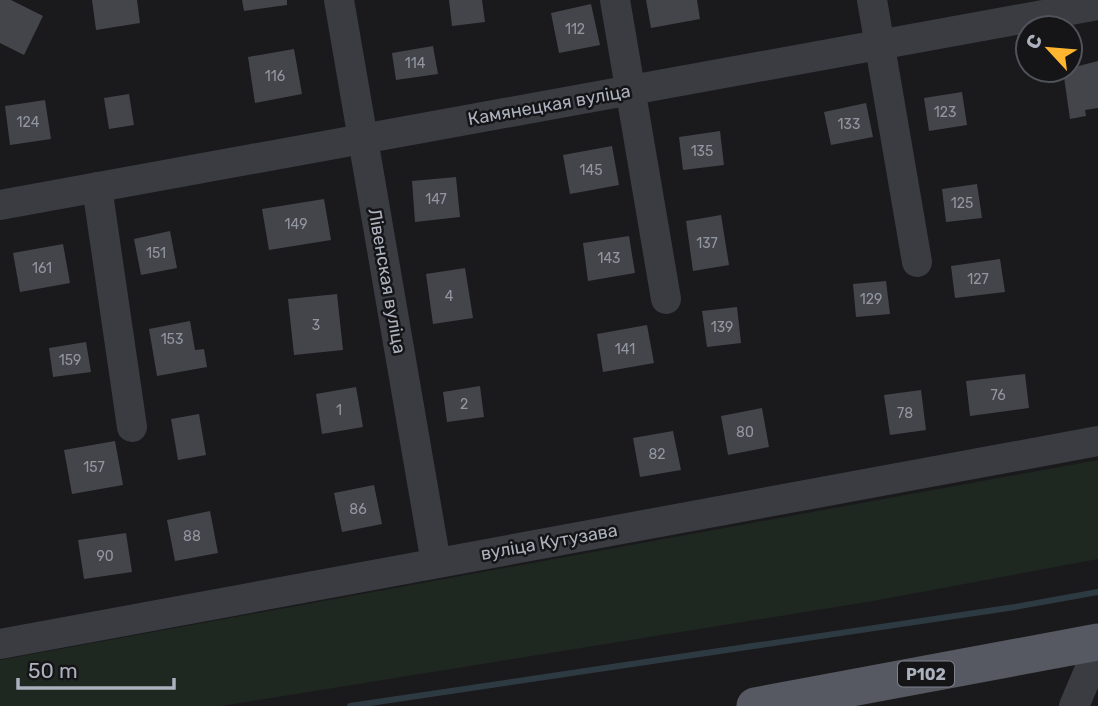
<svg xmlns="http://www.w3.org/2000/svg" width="1098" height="706" viewBox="0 0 1098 706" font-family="Rubik,sans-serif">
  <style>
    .green { fill: #1f2820 }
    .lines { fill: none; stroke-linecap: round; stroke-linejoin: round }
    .stream { stroke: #2e3a42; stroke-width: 6 }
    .building { fill: #44454a }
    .minor { stroke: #3a3c42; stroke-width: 30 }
    .major { stroke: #565961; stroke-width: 37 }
    .labels { text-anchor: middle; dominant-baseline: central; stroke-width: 5; stroke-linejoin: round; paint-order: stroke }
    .number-label { font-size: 14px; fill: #9196a0 }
    .shield { fill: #151518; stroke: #7e828c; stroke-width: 2 }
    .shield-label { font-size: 16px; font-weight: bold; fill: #abb1bd }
    .street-label { font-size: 18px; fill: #abb1bd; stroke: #151518 }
  </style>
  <rect width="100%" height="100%" fill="#1a1a1d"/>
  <polygon class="green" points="1098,460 1098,559 873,601 221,706 0,706 0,660"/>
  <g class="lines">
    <polyline class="stream" points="350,706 1015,607 1098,592"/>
  </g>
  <g class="building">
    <polygon points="0,0 11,0 43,16 24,55 0,43"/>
    <polygon points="92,0 137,0 140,23 96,30"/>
    <polygon points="242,0 287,0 287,5 244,11"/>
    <polygon points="449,0 482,0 485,22 452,26"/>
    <polygon points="646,0 697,0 700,19 651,28"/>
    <polygon points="591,4 600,45 559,53 551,13"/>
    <polygon points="433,46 438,74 396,80 392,53"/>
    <polygon points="294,49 302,94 255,103 248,57"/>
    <polygon points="1098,61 1098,108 1085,110 1086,116 1070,119 1063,70"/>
    <polygon points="962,92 967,125 929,131 924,98"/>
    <polygon points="129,94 134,125 109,129 104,98"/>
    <polygon points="45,100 51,139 10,145 5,106"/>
    <polygon points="866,103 873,137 831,145 824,112"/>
    <polygon points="720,131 724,165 683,170 679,137"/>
    <polygon points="612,146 619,185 570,194 563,155"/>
    <polygon points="456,177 460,217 415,222 412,181"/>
    <polygon points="977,184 982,218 946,222 942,189"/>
    <polygon points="324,199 331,240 269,250 262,209"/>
    <polygon points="721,215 729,265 693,271 686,221"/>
    <polygon points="170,231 177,268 141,275 134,239"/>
    <polygon points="629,236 635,273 588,281 583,243"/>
    <polygon points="63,244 70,283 20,292 13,253"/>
    <polygon points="1000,259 1005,292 955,298 951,266"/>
    <polygon points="465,268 473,318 433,324 426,274"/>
    <polygon points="886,281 890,314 856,317 853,284"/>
    <polygon points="337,294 343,350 294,355 288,299"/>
    <polygon points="737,307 741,343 707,347 702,311"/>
    <polygon points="190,321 195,350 204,349 207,367 157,376 149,329"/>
    <polygon points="647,325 654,363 603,372 597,334"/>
    <polygon points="86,342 91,372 53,377 49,348"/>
    <polygon points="1025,374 1029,408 970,416 966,381"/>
    <polygon points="480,386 484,417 447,422 443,392"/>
    <polygon points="356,387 363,427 322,434 316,394"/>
    <polygon points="921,390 926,430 890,435 884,395"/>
    <polygon points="762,408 769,447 728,455 721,416"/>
    <polygon points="199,414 206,455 178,460 171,419"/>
    <polygon points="673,431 681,470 640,477 633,438"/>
    <polygon points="115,441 123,485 72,494 64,450"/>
    <polygon points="374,485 382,524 342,532 334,493"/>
    <polygon points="210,511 218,553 175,561 167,520"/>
    <polygon points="126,533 132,572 84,579 78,540"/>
  </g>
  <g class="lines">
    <g class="minor">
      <polyline points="339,0 436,563"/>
      <polyline points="615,0 666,299"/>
      <polyline points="872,0 917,262"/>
      <polyline points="97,187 132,427"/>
      <polyline points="0,205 1098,5"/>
      <polyline points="0,644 1098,441"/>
      <polyline points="1074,706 1091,666 1089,644"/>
    </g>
    <polyline class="major" points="755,706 1098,642"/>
  </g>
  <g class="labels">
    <g class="number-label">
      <text x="575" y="29">112</text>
      <text x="415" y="63">114</text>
      <text x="275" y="76">116</text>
      <text x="945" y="112">123</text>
      <text x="28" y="122">124</text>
      <text x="849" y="124">133</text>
      <text x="702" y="151">135</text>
      <text x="591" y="170">145</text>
      <text x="436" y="199">147</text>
      <text x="962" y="203">125</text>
      <text x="296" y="224">149</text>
      <text x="707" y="243">137</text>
      <text x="156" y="253">151</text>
      <text x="609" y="258">143</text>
      <text x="42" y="268">161</text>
      <text x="978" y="279">127</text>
      <text x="449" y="296">4</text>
      <text x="871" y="299">129</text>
      <text x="316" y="325">3</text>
      <text x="722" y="327">139</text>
      <text x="172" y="339">153</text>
      <text x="625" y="349">141</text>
      <text x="70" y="360">159</text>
      <text x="998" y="395">76</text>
      <text x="464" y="404">2</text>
      <text x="339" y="410">1</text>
      <text x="905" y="413">78</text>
      <text x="745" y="432">80</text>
      <text x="657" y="454">82</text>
      <text x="94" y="467">157</text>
      <text x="358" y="509">86</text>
      <text x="192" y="536">88</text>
      <text x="105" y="556">90</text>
    </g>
    <rect class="shield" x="898" y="661.5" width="56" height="25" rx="5"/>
    <g class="shield-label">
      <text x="926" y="674">Р102</text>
    </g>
    <g class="street-label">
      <text transform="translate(549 105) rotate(-10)">Камянецкая вуліца</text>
      <text transform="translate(387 281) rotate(80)">Лівенская вуліца</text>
      <text transform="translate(549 542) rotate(-10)">вуліца Кутузава</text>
    </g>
  </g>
  <g transform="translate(1049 49) rotate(296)"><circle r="33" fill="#151518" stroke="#51535a" stroke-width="2"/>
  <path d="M0-5L12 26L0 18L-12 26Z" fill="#ffb52f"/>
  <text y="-10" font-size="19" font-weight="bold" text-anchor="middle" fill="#abb1bd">С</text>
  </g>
  <path d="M18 678v10h156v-10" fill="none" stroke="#abb1bd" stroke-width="3.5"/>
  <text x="28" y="678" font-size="21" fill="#abb1bd" stroke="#151518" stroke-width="5" paint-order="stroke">50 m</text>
</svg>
